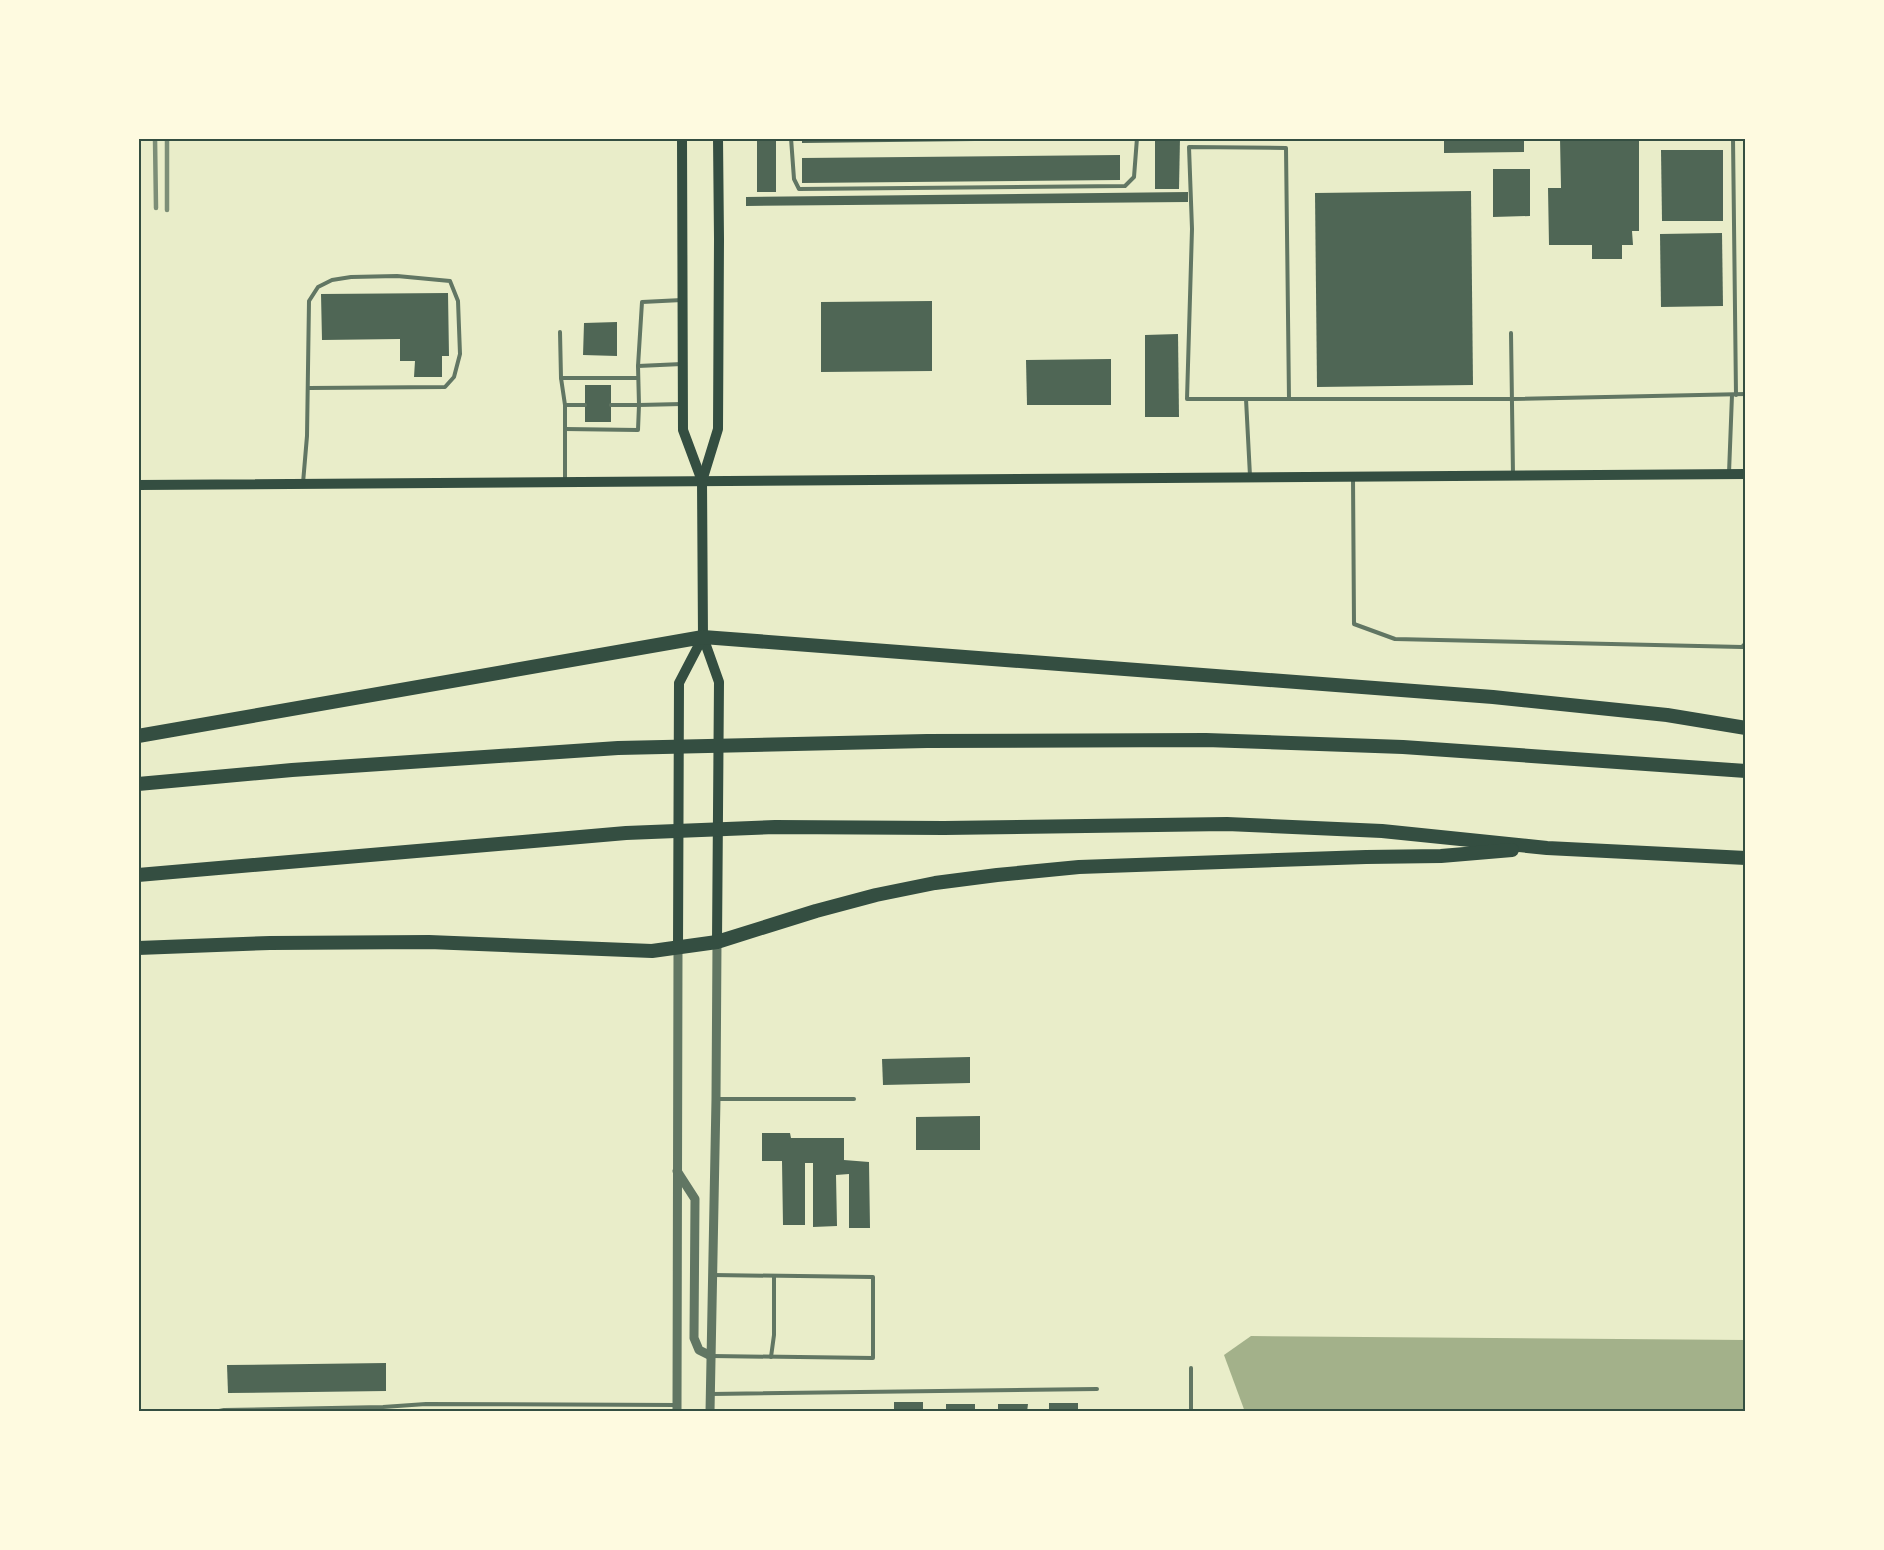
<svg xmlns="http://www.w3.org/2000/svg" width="1884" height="1550" viewBox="0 0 1884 1550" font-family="'PT Sans Narrow',sans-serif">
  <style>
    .water { fill: #a3b18a }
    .building { fill: #4f6655 }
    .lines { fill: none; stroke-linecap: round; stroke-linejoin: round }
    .service { stroke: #617663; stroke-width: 4 }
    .tertiary { stroke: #617663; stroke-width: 9 }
    .secondary { stroke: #344e41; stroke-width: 10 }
    .motorway { stroke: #344e41; stroke-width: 14 }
    .rail { stroke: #7c8e77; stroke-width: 4.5 }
    .neatline { fill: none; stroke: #344e41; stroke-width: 2 }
  </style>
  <rect width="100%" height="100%" fill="#e9edc9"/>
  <polygon class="water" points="1251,1336 1746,1340 1746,1412 1245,1412 1224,1355"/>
  <g class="building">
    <rect x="757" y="138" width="19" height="54"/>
    <polygon points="802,138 1060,138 1060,140 802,143"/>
    <polygon points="1155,138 1180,138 1179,189 1155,189"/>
    <polygon points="1444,138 1524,138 1524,152 1444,153"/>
    <polygon points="1560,138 1639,138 1639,231 1632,231 1633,245 1622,245 1622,259 1592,259 1592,245 1549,245 1548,188 1561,188"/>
    <polygon points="1661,150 1723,150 1723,221 1662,221"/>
    <polygon points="1120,155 1120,180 802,183 802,158"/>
    <polygon points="1493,169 1530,169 1530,216 1493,217"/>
    <polygon points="1471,191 1473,385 1317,387 1315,193"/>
    <polygon points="1188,192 1188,202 746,206 746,197"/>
    <polygon points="1722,233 1723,306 1661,307 1660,234"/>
    <polygon points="448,293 449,356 442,356 442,377 414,377 415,361 400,361 400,339 322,340 321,294"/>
    <polygon points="932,301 932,371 821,372 821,302"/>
    <polygon points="617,322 617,356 583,355 584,323"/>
    <polygon points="1178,334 1179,417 1145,417 1145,335"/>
    <polygon points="1111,359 1111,405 1027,405 1026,360"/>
    <rect x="585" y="385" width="26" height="37"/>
    <polygon points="970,1057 970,1083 883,1085 882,1059"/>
    <polygon points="980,1116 980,1150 916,1150 916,1117"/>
    <polygon points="762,1133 790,1133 791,1138 844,1138 844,1160 869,1162 870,1228 849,1228 849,1174 836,1175 837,1226 813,1227 813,1163 805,1163 805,1225 783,1225 782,1161 762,1161"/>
    <polygon points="386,1363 386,1391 228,1393 227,1365"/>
    <rect x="894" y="1402" width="29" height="10"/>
    <rect x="1049" y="1403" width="29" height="9"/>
    <rect x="946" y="1404" width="29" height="8"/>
    <polygon points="998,1404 1028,1404 1027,1412 998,1412"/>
  </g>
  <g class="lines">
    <g class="service">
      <polyline points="791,138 794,179 799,189 1125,186 1134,177 1137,138"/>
      <polyline points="1733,138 1736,395"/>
      <polyline points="560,332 561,378"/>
      <polyline points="1511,333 1513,475"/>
      <polyline points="638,366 642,302 682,300"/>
      <polyline points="1246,399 1250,476"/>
      <polyline points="1289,399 1286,148 1189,147 1192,229 1187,399 1512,399 1746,394"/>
      <polyline points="565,405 561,378 638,378"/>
      <polyline points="611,405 639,405 638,366 682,364"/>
      <polyline points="565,429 638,430 639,405 682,404"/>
      <polyline points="1729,473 1732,395"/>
      <polyline points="1353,477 1354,624 1395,639 1742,647 1746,643"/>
      <polyline points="565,480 565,405 585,405"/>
      <polyline points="303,483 307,436 309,301 318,287 332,280 351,277 397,276 450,281 458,301 460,354 454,377 445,387 309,388"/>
      <polyline points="717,1099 854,1099"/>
      <polyline points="712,1356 873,1358 873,1277 713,1275"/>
      <polyline points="771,1357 774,1335 774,1276"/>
      <polyline points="711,1394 1097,1389"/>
      <polyline points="214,1412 224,1410 383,1407 426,1404 676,1405"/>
      <polyline points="1191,1412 1191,1368"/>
    </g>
    <g class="tertiary">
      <polyline points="677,1171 695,1199 694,1338 699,1350 711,1356"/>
      <polyline points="677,1412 678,948"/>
      <polyline points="710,1412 716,1099 717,942"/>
    </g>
    <g class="secondary">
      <polyline points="682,138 683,430 702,481"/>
      <polyline points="138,485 1746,474"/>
      <polyline points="717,942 719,682 703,637 702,481 718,429 719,239 718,138"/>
      <polyline points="678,948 679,683 703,637"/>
    </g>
    <g class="motorway">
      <polyline points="138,736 703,637 1493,697 1667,715 1746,728"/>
      <polyline points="138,784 292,770 618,748 927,741 1206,740 1403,747 1746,771"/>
      <polyline points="138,875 626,833 775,827 944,828 1227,824 1382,831 1547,848 1746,858"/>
      <polyline points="138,948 270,943 429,942 652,951 717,942 816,911 876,895 935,883 997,875 1079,867 1366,857 1441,856 1512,850"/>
    </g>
    <g class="rail">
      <polyline points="155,138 156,208"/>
      <polyline points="167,138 167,210"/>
    </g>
  </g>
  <rect width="1884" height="1550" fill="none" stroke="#fefae0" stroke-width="279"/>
  <rect x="140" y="140" width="1604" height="1270" class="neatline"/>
</svg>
